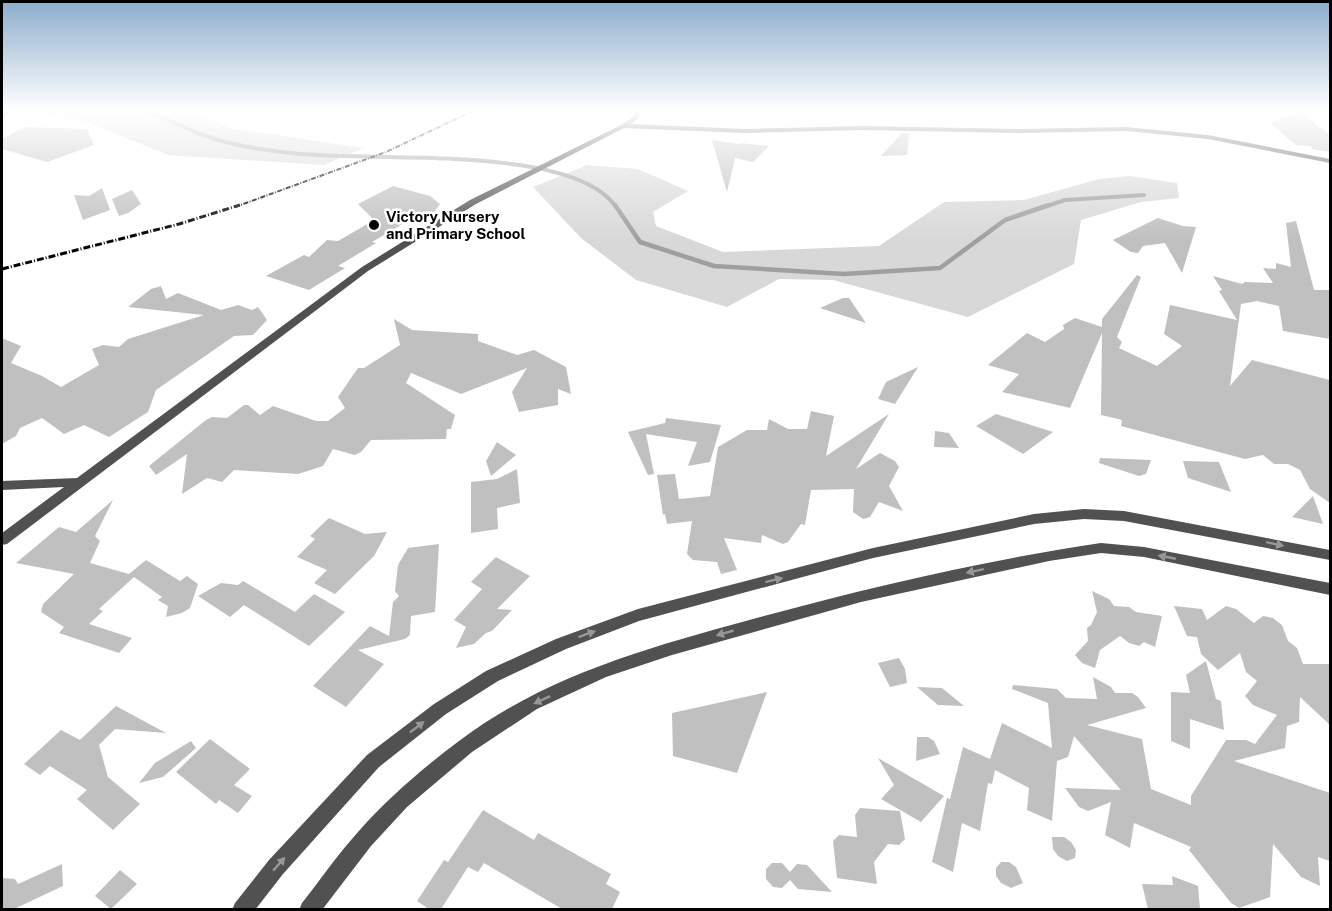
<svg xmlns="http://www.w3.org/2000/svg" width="1332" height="911" viewBox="0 0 1332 911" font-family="'Public Sans',sans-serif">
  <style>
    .green { fill: #d8d8d8 }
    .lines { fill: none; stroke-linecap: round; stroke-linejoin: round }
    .stream-far1 { stroke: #9f9f9f; stroke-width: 4 }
    .stream { stroke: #9f9f9f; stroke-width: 4.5 }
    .building { fill: #c0c0c0 }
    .minor { fill: #515151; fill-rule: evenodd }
    .rail-far1 { stroke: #000; stroke-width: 2; stroke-dasharray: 5 1.5 1 1.5; stroke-linecap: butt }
    .rail { stroke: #000; stroke-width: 3; stroke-dasharray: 7 2 1 2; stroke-linecap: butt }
    .oneway { fill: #979797 }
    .poi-dot { fill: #000; stroke: #fff; stroke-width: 2 }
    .labels { text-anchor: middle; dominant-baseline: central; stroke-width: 5; stroke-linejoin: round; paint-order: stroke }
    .far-poi-label { font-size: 15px; font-weight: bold; fill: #000; stroke: #fff; text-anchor: start }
  </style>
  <rect width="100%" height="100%" fill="#fff"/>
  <g class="green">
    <polygon points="15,111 183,111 230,128 363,148 324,165 168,155 82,120"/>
    <polygon points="587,165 638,169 688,191 653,212 656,226 723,252 879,246 944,202 1024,200 1099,179 1129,176 1177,183 1179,198 1141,202 1081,220 1074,264 968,317 833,280 779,279 727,307 636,280 581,238 533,187"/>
  </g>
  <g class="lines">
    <g class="stream-far1">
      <path d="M143,111C166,116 184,129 206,136C231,145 256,149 282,152C358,164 571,141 616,207"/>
      <polyline points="1044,207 1065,200 1144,195"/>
    </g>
    <polyline class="stream" points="615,205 640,242 714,266 844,274 940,268 1005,220 1049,205"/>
  </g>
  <g class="building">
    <polygon points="1299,111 1330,135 1330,152 1312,149 1311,146 1296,145 1270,123"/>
    <polygon points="25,127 87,129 94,145 47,162 2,149 2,139"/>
    <polygon points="902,133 909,133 907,155 881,156"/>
    <polygon points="712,140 739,144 738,148 740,143 769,146 753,162 735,158 727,192"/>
    <polygon points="393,186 430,196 440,204 432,215 416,216 372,242 376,243 338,266 345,268 309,290 266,276 304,255 309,257 327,240 338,241 374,220 358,204"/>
    <polygon points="102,188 110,210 83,220 74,195 89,196"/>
    <polygon points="132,190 141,204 128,213 119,216 112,199"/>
    <polygon points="1158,218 1183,226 1196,227 1182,273 1165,243 1143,246 1138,253 1131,252 1113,240"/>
    <polygon points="1296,221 1314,290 1330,290 1330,339 1283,331 1279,306 1257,301 1241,304 1230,386 1252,360 1330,380 1330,503 1310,489 1300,470 1288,464 1274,464 1263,455 1245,459 1121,426 1122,420 1101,415 1102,333 1070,408 1002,392 1019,374 988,365 1027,333 1045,342 1064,329 1063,325 1075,318 1102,327 1102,319 1137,275 1141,277 1117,337 1122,342 1119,348 1157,366 1182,346 1164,334 1170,305 1237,320 1219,291 1222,290 1213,276 1242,284 1245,282 1273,283 1263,268 1276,269 1276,263 1291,267 1286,223"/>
    <polygon points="161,286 166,299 178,293 221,310 238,305 252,310 258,307 267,320 253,335 234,336 156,390 148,412 109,437 84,425 64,434 42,418 20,428 16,436 2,444 2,338 21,346 11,363 42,376 61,387 99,365 92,349 103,345 119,347 128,339 204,315 128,307 151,289"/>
    <polygon points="843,298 849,298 866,323 820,308"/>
    <polygon points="394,319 412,330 478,334 478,341 517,355 534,350 566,367 571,394 558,389 558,405 519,412 512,392 527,368 461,394 411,373 406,383 455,415 451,429 447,429 446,439 371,440 361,452 355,455 333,449 323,466 298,474 234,470 222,482 207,478 182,494 187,454 156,475 149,466 206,420 212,417 227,418 244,405 248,405 260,415 273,406 316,421 328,421 345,408 338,397 358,368 364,368 400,345"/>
    <polygon points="918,367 895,404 878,399 886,382"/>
    <polygon points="811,411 834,416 826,456 889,414 856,469 880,453 895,461 899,467 889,486 903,511 879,502 870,517 863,519 853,512 854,489 811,490 805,525 801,524 788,542 783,544 762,535 761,543 724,538 737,570 721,574 717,562 693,560 687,554 692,521 667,524 665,514 663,515 657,475 675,474 679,499 710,496 718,447 747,430 767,430 769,419 788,429 807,429"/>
    <polygon points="996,414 1053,432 1023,454 976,426"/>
    <polygon points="666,418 721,425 710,462 688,466 697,442 646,434 654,474 648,475 628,432 665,423"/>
    <polygon points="935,431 949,433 959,448 934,447"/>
    <polygon points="497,442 516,455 491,476 486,461"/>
    <polygon points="1100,458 1151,460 1146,474 1139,476 1099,463"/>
    <polygon points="1183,461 1219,462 1231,492 1188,478"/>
    <polygon points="517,469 520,503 497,508 498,529 471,533 471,482 497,479"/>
    <polygon points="1313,496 1323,524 1292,517"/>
    <polygon points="113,500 95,536 100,541 90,563 129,574 146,560 180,581 187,576 198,584 190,608 182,613 166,617 168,606 158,600 162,597 134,577 99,609 103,611 89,624 132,638 119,653 59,633 64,627 41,612 43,604 74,574 16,563 59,527 76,532"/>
    <polygon points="329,518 365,534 387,532 374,556 335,594 314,583 327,570 297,557 315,539 310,536"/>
    <polygon points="439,544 435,612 411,616 410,635 405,639 358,650 384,664 346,707 313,686 370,626 389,636 393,602 399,596 395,591 398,565 408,548"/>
    <polygon points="496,557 530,576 497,609 512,610 492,631 486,633 474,644 456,648 466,627 454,620 482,589 471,582"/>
    <polygon points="243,581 295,612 314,594 345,612 309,646 244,605 230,617 198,596 221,583 238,585"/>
    <polygon points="1092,591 1109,599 1114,606 1129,607 1136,612 1162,616 1155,647 1144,642 1139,646 1129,643 1120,636 1100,650 1095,668 1082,663 1075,655 1088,641 1087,628 1091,625 1097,612"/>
    <polygon points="1174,606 1202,609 1207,620 1226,606 1236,609 1254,623 1263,616 1273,618 1282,625 1288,641 1297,648 1303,664 1330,664 1330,725 1300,697 1299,722 1287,726 1285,748 1234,761 1330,793 1330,861 1318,857 1320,886 1301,877 1273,844 1270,897 1239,908 1231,903 1189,850 1191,847 1134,823 1130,848 1105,835 1111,802 1088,811 1079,807 1065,788 1121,790 1074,736 1068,757 1057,761 1052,821 1027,810 1029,788 995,770 992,784 988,783 980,831 962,823 953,872 932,862 947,798 950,799 963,747 990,759 1002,723 1052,748 1048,703 1012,689 1013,685 1057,689 1066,698 1097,699 1093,677 1111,687 1115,693 1132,693 1138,697 1146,708 1087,725 1142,739 1151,789 1191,805 1191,796 1226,740 1246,740 1255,744 1277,715 1253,705 1245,696 1257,681 1246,672 1240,653 1218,670 1201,654 1197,637 1187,636"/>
    <polygon points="899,658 905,669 907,683 890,687 878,663"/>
    <polygon points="1206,661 1216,699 1221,701 1224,730 1190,719 1190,749 1171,741 1171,692 1190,693 1186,675"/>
    <polygon points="917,687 942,688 964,706 938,705"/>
    <polygon points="767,692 737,773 673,756 672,713"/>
    <polygon points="116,706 166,733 115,729 99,745 108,777 140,804 113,830 77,799 87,790 50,766 40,775 24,764 61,730 80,740"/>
    <polygon points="917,737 928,737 934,741 940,754 916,761"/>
    <polygon points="210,739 250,769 234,785 252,796 238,813 219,800 216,804 176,772"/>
    <polygon points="191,741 196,748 163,777 139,783 155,763"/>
    <polygon points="878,758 944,796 921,822 881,799 894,785"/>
    <polygon points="860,808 900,811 905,839 899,845 888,844 874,862 877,884 837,878 833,841 839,835 857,837 855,815"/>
    <polygon points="483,810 534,840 538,833 611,874 606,884 620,892 612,909 562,909 484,863 478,872 468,867 441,909 429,909 417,901 444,860 448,862"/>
    <polygon points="1052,837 1064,837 1071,842 1076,850 1075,858 1067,861 1058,856 1053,849"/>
    <polygon points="1001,862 1009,862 1016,867 1023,883 1011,888 1001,883 996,876 996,868"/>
    <polygon points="772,863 782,863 790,872 797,864 807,865 832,892 798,889 790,880 782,888 773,887 766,879 766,869"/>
    <polygon points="62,864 63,886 14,909 2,909 2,878 15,879 18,884"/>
    <polygon points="120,870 137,884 111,909 95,896"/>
    <polygon points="1172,876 1198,886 1200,909 1148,909 1142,884 1173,885"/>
  </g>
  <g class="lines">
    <g class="minor">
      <polygon points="5,111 12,111 2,118 2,113"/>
      <polygon points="635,111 641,111 638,119 630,124 745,129 862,126 1019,129 1126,127 1208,135 1330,159 1330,163 1208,139 1126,131 1019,133 862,130 745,133 624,128 476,204 368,271 7,544 2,545 2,533 64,487 2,490 2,481 77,478 362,267 470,200 621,125 633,117"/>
      <polygon points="1084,509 1124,511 1330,550 1330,560 1124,521 1084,519 1034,524 873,558 639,621 566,649 498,681 446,714 379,767 283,874 255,910 232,910 235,903 269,860 367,755 434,704 486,671 556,639 638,609 873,548 1034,514"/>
      <path d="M1101,543L1144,547L1330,583V595L1144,557L1101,553L1049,561L861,602L672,655L606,677L537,709L472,752L407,807L371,846L322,910H299L302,903C321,879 338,854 358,832C388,798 423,768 459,741C549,673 658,645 764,616C875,586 987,560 1101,543Z"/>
    </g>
    <polyline class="rail-far1" points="235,207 386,152 473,111"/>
    <polyline class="rail" points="2,269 179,224 240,205"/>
  </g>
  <defs><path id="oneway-solid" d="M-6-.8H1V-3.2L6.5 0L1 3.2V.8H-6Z" transform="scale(1.5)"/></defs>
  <g class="oneway">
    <use href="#oneway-solid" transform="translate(1275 544) rotate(12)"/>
    <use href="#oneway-solid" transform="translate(1167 557) rotate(-169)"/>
    <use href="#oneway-solid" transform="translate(975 571) rotate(168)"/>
    <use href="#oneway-solid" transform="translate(774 580) rotate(-14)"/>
    <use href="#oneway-solid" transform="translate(725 633) rotate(164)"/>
    <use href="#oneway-solid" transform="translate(587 634) rotate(-20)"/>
    <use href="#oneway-solid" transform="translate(542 700) rotate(155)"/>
    <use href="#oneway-solid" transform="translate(417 727) rotate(-38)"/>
    <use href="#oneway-solid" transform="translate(279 864) rotate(-49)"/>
  </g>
  <linearGradient id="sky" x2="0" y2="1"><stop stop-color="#8baccb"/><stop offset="0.46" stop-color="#fff"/><stop offset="1" stop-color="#fff" stop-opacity="0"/></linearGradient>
  <rect width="1332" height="239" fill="url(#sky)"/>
  <circle class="poi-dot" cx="374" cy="225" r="6"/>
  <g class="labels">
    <g class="far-poi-label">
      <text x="386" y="216">Victory Nursery<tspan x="386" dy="17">and Primary School</tspan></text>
    </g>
  </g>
  <rect width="1332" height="911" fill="none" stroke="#000000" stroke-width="6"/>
</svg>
